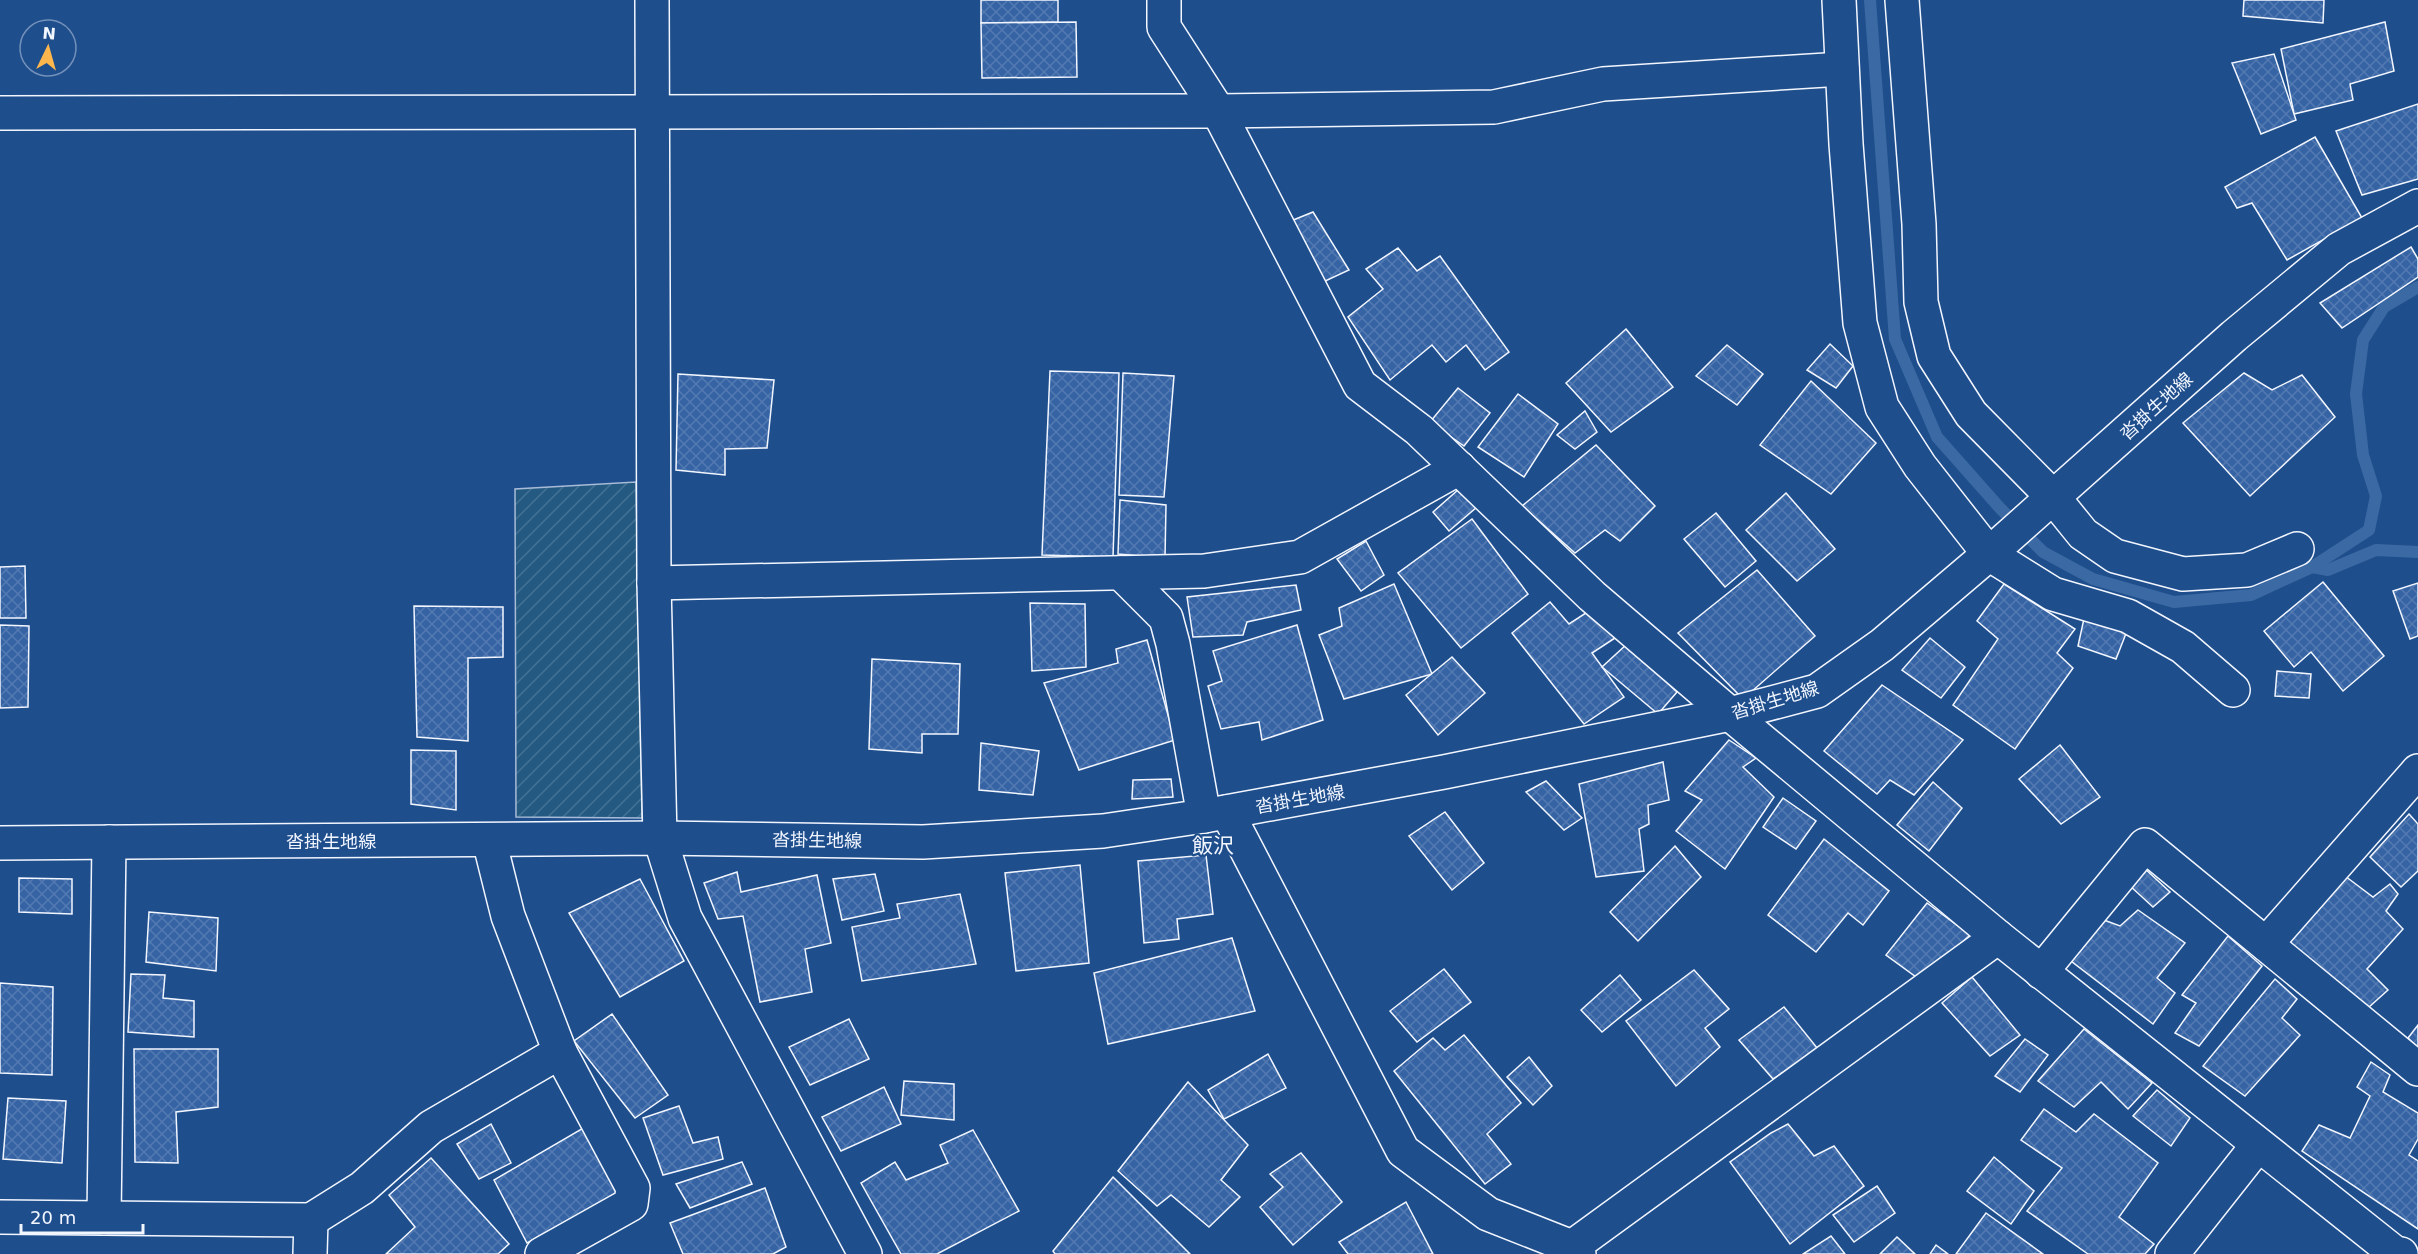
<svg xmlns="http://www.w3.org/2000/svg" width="2418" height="1254" viewBox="0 0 2418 1254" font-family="'DejaVu Sans','Noto Sans JP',sans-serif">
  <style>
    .garden { fill: url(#garden-furrows); stroke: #a8bbd7; stroke-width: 1.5 }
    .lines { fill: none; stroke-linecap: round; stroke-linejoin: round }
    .stream { stroke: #3b69a3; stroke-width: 12 }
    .building { fill: url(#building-cross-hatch); stroke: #f2f6ff; stroke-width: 1.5 }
    .minor-casing { stroke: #f2f6ff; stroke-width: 36 }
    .major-casing { stroke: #f2f6ff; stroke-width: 36 }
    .minor { stroke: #1f4e8c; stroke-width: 33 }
    .major { stroke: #1f4e8c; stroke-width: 33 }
    .labels { text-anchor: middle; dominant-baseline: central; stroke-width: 4.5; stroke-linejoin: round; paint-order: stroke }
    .street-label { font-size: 18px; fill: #f2f6ff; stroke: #1f4e8c }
    .quarter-label { font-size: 21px; fill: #f2f6ff; stroke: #1f4e8c }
  </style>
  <defs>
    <pattern id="garden-furrows" width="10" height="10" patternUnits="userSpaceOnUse" patternTransform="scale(1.5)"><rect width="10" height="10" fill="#245a82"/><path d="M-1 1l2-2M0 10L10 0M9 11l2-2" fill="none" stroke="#447295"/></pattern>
    <pattern id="building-cross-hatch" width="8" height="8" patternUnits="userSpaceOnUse" patternTransform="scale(1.5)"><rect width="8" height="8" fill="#3563a3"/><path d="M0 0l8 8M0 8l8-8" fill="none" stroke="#537ab1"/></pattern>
  </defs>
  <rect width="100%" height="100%" fill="#1f4e8c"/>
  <polygon class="garden" points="636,482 642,818 516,817 515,489"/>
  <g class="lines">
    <g class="stream">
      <polyline points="1870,0 1895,339 1937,437 1999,507 2043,552 2093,579 2174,602 2251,595 2312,567 2369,530 2376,496 2363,455 2356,394 2363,340 2384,307 2418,287"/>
      <polyline points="2312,567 2328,570 2376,550 2418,552"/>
    </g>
  </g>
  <g class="building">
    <polygon points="981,0 1058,0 1058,22 981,23"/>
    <polygon points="2244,0 2324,0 2323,23 2243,16"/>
    <polygon points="1076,22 1077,77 982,78 981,23"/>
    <polygon points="2385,22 2394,71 2350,84 2353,100 2294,114 2281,49"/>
    <polygon points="2274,54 2296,120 2261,134 2232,63"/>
    <polygon points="2418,104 2418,179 2362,195 2336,131"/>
    <polygon points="2315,137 2362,218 2287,260 2252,203 2237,208 2225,187"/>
    <polygon points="1313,212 1349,270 1321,283 1291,221"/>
    <polygon points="2411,247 2418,259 2418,277 2342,328 2320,303"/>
    <polygon points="1398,248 1417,271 1440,256 1509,352 1485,370 1466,345 1446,362 1432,345 1390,380 1348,317 1383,289 1366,269"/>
    <polygon points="1626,329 1673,387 1611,432 1566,383"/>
    <polygon points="1830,344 1853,366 1836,388 1807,370"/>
    <polygon points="1727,345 1763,374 1737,405 1696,376"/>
    <polygon points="1050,371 1119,373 1113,557 1042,555"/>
    <polygon points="1123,373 1174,376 1164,497 1119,495"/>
    <polygon points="2244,373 2272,390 2302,375 2335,417 2250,496 2183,423"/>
    <polygon points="678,374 774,380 767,448 725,449 725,475 676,470"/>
    <polygon points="1811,381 1876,443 1831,494 1760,445"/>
    <polygon points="1458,388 1490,413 1464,446 1430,422"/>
    <polygon points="1518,394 1558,424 1524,477 1478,447"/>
    <polygon points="1585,411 1597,432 1575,449 1557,435"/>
    <polygon points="1596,445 1655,506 1620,541 1605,530 1575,553 1522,506"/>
    <polygon points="1459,489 1477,507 1449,531 1433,512"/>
    <polygon points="1786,493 1835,549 1797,581 1746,530"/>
    <polygon points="1120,500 1166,505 1165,558 1118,554"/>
    <polygon points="1716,513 1756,561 1725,587 1684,539"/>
    <polygon points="1472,519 1528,594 1461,648 1398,573"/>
    <polygon points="1366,541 1384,575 1361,591 1337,559"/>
    <polygon points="25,566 26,618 0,618 0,567"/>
    <polygon points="1757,570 1815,636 1743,699 1678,633"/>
    <polygon points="2323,582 2384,656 2343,691 2311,652 2294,667 2264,631"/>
    <polygon points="2418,583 2418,636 2410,639 2393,591"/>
    <polygon points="1394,584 1432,674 1344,699 1319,635 1342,626 1339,608"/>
    <polygon points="2004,584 2075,629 2057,653 2073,668 2015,749 1953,705 1998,639 1977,621"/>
    <polygon points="1296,585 1301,610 1247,622 1243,635 1193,637 1187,597"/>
    <polygon points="1550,602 1569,624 1592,609 1618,636 1592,653 1624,697 1584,724 1512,633"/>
    <polygon points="1030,603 1085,604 1086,667 1032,671"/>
    <polygon points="414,606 503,607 503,657 468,658 468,741 417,737"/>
    <polygon points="2085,614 2127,631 2116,659 2078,646"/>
    <polygon points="0,625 29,626 28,707 0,708"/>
    <polygon points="1297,625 1323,720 1262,740 1259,722 1221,729 1208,686 1222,681 1213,651"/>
    <polygon points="1930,638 1965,667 1941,698 1902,670"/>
    <polygon points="1147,640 1175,740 1079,770 1044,683 1118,663 1116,649"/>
    <polygon points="1627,644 1677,692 1658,714 1602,667"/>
    <polygon points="1452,657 1485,693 1438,735 1406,695"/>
    <polygon points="872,659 960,664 958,734 922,734 922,753 869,749"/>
    <polygon points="2277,671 2311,674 2309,698 2275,696"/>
    <polygon points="1882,685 1963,740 1914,795 1890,780 1877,794 1824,751"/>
    <polygon points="1729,740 1756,758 1743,767 1774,797 1725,869 1676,831 1702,800 1685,791"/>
    <polygon points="981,743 1039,751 1033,795 979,790"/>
    <polygon points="2060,745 2100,797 2061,824 2019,779"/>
    <polygon points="411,750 456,751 456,810 411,804"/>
    <polygon points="1663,762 1669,800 1648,805 1649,824 1639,829 1644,871 1596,877 1579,784"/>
    <polygon points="1171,779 1173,797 1132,799 1133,780"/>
    <polygon points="1546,781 1582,818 1564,830 1526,792"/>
    <polygon points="1933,782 1962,808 1929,851 1897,825"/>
    <polygon points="1783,798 1816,821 1796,849 1763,827"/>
    <polygon points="1445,812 1484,863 1452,890 1409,836"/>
    <polygon points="2409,814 2418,824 2418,871 2401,887 2370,857"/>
    <polygon points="1824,839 1889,891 1863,925 1848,913 1816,952 1768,915"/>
    <polygon points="1675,846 1701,877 1638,941 1610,912"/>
    <polygon points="1206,855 1213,914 1177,919 1179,939 1144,943 1138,861"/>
    <polygon points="1080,865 1089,963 1016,971 1005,873"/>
    <polygon points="2143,867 2170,892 2153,907 2129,885"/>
    <polygon points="737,872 741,892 817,875 831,943 805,949 812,992 760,1002 743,916 718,919 704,883"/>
    <polygon points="875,874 884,911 842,920 833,879"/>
    <polygon points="2345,876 2373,897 2390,884 2398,894 2386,911 2403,929 2367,969 2388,990 2369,1007 2287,943"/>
    <polygon points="19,878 72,879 72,914 19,912"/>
    <polygon points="640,879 684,961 620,997 569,913"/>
    <polygon points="960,894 976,964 862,981 852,927 900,918 897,904"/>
    <polygon points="1927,903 1970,935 1923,982 1886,955"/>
    <polygon points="2138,910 2185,943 2157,978 2175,993 2153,1024 2071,961 2101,919 2120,926"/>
    <polygon points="149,912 218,918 216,971 146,962"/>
    <polygon points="2228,936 2262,966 2199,1046 2175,1033 2196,1003 2182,995"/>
    <polygon points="1232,938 1255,1011 1108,1044 1094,973"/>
    <polygon points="1444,969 1471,1002 1417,1042 1390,1011"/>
    <polygon points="1694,970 1729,1009 1705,1028 1720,1047 1676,1086 1626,1021"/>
    <polygon points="131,974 165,975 163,998 194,1001 194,1037 128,1032"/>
    <polygon points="1620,975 1641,1000 1602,1032 1581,1010"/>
    <polygon points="1972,977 2020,1035 1990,1056 1942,1003"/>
    <polygon points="2275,979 2297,999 2282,1018 2300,1035 2245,1096 2203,1066"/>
    <polygon points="0,983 53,987 52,1075 0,1073"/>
    <polygon points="1784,1007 1818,1049 1773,1079 1739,1040"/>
    <polygon points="612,1014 668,1095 635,1118 574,1041"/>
    <polygon points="849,1019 869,1059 810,1085 789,1047"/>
    <polygon points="2418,1025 2418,1048 2408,1038"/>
    <polygon points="2084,1029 2152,1083 2128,1109 2101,1082 2074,1107 2038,1081"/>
    <polygon points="1464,1035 1521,1103 1487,1134 1511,1164 1485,1184 1394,1071 1433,1038 1445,1050"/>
    <polygon points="2025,1039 2048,1055 2020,1092 1995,1076"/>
    <polygon points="134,1049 218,1049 218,1107 176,1112 178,1163 135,1162"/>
    <polygon points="1268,1054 1286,1088 1224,1119 1208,1090"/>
    <polygon points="1529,1057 1552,1086 1533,1105 1507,1077"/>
    <polygon points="2371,1062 2390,1075 2383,1092 2418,1113 2418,1139 2409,1155 2418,1161 2418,1229 2302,1151 2319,1125 2350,1138 2370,1096 2357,1087"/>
    <polygon points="904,1081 954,1084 954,1120 901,1115"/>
    <polygon points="1188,1082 1248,1145 1221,1180 1240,1197 1209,1227 1171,1195 1157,1206 1118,1171"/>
    <polygon points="884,1087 901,1124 841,1151 822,1117"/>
    <polygon points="2157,1090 2190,1118 2171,1146 2133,1116"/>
    <polygon points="8,1098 66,1101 62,1163 3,1159"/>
    <polygon points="679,1106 693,1143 718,1137 723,1159 663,1175 643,1118"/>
    <polygon points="2044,1109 2076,1132 2094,1114 2158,1163 2119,1217 2154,1244 2145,1254 2088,1254 2027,1211 2062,1168 2021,1140"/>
    <polygon points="491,1124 511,1163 479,1179 457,1144"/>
    <polygon points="1788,1124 1814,1156 1834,1146 1864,1186 1790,1244 1730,1162 1771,1133"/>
    <polygon points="585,1127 619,1193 527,1243 494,1180"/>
    <polygon points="973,1130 1019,1211 937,1254 901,1254 861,1183 895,1162 906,1180 948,1163 940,1145"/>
    <polygon points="1301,1153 1342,1202 1293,1245 1260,1207 1283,1187 1270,1174"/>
    <polygon points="1994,1157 2034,1191 2011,1224 1967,1191"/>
    <polygon points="431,1158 509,1244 498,1254 386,1254 415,1227 389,1195"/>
    <polygon points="742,1162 752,1184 690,1208 676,1184"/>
    <polygon points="1113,1177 1190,1254 1055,1254 1053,1251"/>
    <polygon points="1877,1186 1895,1213 1854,1242 1833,1215"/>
    <polygon points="765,1188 786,1247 773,1254 683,1254 670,1223"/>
    <polygon points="1406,1202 1433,1254 1348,1254 1339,1242"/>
    <polygon points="1986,1213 2043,1254 1956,1254"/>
    <polygon points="1831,1236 1845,1254 1803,1254"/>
    <polygon points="1897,1237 1915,1254 1880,1254"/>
    <polygon points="1936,1245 1948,1254 1930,1254"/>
  </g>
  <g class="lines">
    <defs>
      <g id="minor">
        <polyline points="652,0 654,583 660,838 685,918 865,1254"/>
        <polyline points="1164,0 1164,27 1218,111 1360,385 1419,430 1592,596 1730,714 1998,937 2395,1253 2401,1254"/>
        <polyline points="1839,0 1846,144 1860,323 1882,407 1920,466 1989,554 2053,594 2128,616 2183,647 2233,690"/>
        <polyline points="1902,0 1919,224 1921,302 1934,356 1971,414 2053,497 2083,534 2115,556 2183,574 2247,570 2297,549"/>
        <polyline points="0,113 1218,111 1494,107 1603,84 1842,69"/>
        <polyline points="1121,573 1166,618 1173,644 1204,816"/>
        <polyline points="654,583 1204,571 1300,557 1459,468"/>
        <polyline points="1227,812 1403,1151 1488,1214 1572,1247 1579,1254"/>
        <polyline points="2266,944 2418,771"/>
        <polyline points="2041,972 2145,845 2418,1069"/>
        <polyline points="0,1217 311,1220 362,1188 431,1127 560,1052 508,916 489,840"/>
        <polyline points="104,1218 109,842"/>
        <polyline points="1572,1247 1998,937"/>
        <polyline points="310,1254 311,1220"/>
        <polyline points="542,1254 631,1204 633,1188 560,1052"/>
        <polyline points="2172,1254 2258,1145"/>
      </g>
      <polyline id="major" points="0,843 660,838 923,842 1103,831 1204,816 1444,772 1730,714 1817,691 1882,645 1989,554 2234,336 2339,249 2418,206"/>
    </defs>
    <use href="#minor" class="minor-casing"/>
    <use href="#major" class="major-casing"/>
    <use href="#minor" class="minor"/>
    <use href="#major" class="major"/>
  </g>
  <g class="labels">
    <g class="street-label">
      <text transform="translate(2156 406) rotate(-42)">沓掛生地線</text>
      <text transform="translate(1775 700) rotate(-17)">沓掛生地線</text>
      <text transform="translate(1300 799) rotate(-10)">沓掛生地線</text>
      <text transform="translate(817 840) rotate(1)">沓掛生地線</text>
      <text x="331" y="841">沓掛生地線</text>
    </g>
    <g class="quarter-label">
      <text x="1213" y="846">飯沢</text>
    </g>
  </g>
  <g transform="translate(48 48) rotate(5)"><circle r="28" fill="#1f4e8c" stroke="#7391ba" stroke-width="1.5"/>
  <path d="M0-4.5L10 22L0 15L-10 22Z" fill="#ffb74d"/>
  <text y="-9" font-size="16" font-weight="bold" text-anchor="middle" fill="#f2f6ff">N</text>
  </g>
  <path d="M21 1224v9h122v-9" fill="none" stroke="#f2f6ff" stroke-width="3"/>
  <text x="30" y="1224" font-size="18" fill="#f2f6ff" stroke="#1f4e8c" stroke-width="4.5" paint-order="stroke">20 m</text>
</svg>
